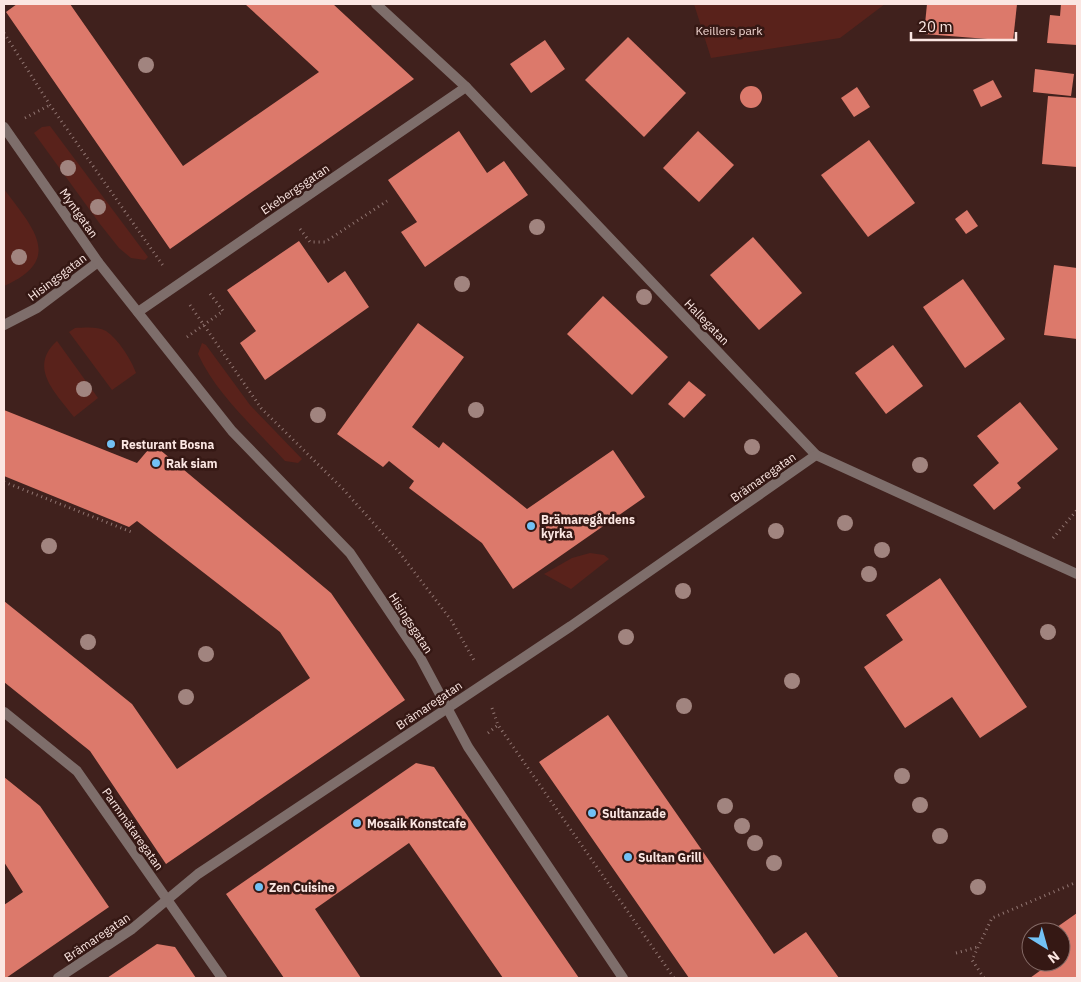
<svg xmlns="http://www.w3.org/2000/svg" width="1081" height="982" viewBox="0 0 1081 982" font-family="'IBM Plex Sans',sans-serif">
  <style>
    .green { fill: #59221b }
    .building { fill: #dc796b }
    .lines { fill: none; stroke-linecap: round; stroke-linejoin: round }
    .path { stroke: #917672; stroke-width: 3; stroke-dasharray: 1 4; stroke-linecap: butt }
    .minor { stroke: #7e6e6b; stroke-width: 10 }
    .tertiary { stroke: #7e6e6b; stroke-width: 10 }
    .tree { fill: #a1847f }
    .poi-dot { fill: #72c1f5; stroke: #351814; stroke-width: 2 }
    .labels { text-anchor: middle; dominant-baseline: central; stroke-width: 5; stroke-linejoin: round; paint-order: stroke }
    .park-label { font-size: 12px; fill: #f0d5d0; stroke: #351814 }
    .street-label { font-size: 12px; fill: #fbe6e2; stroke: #351814 }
    .poi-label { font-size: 12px; font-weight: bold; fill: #fbe6e2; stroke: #351814; text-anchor: start }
  </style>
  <rect width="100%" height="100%" fill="#40211d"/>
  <g class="green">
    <polygon points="694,4 885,4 840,38 711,58"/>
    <polygon points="50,126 148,257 145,260 131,258 119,248 100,224 34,133 42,127"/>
    <path d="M4,189C31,226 66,259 4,286Z"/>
    <path d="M75,328C84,328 97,326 106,331C118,339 131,359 136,373L112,390L69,332Z"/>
    <path d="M57,341L98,398L74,417C57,394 27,368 57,341Z"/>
    <path d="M202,343L206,345L250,405L302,459L298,463L285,461C255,428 216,394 198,354Z"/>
    <polygon points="590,553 604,555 609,559 571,589 544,574 572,558"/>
  </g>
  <g class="building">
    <polygon points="17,4 70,4 183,166 319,72 245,4 333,4 414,79 170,249 6,12"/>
    <polygon points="927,4 1017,4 1013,41 924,34"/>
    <polygon points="1061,4 1077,4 1077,45 1047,43 1050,15 1060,16"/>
    <polygon points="628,37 686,93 644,137 585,80"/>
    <polygon points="545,40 565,69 531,93 510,64"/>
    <polygon points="1035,69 1074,74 1071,96 1033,92"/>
    <polygon points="993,80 1002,97 981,107 973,90"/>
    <circle cx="751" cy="97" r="11"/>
    <polygon points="857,87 870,107 854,117 841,98"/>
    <polygon points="1048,96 1077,98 1077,167 1042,164"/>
    <polygon points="459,131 487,173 504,161 528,195 425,267 401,232 417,222 388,180"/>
    <polygon points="698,131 734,165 699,202 663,168"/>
    <polygon points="869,140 915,203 868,237 821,175"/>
    <polygon points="967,210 978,226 966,234 955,219"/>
    <polygon points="753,237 802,293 759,330 710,275"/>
    <polygon points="299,241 328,283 345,271 369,307 265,380 240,343 256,331 227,290"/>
    <polygon points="1054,265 1077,268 1077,339 1044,335"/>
    <polygon points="963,279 1005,339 965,368 923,307"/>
    <polygon points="603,296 668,357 632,395 567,334"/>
    <polygon points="418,323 464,357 412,427 439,448 443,442 527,509 613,450 645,497 513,589 482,543 409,488 414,481 389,461 383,467 337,434"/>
    <polygon points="893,345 923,386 886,414 855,373"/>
    <polygon points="689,381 706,395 684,418 668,404"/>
    <polygon points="1020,402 1058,449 1017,483 1021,488 994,510 973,485 999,463 977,436"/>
    <polygon points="4,410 137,463 153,444 331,593 405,700 166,864 90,751 4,682 4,601 132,704 177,769 310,678 280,632 137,521 129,527 4,476"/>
    <polygon points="940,578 1027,707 980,738 952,697 905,728 864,667 903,640 886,615"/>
    <polygon points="608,715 774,954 806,932 839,978 689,978 539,762"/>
    <polygon points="416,763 434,767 579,978 503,978 409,843 315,909 361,978 284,978 226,894"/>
    <polygon points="4,777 40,806 109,907 6,978 4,978 4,905 23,892 4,862"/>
    <polygon points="1077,913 1077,978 1030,978 1041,970 1036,962 1061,962 1061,932 1050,932"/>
    <polygon points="157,944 175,947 196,978 107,978"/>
  </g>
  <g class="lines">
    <g class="path">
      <polyline points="4,33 50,105 164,267"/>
      <polyline points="25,118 50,105"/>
      <polyline points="300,229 310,242 325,242 387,201"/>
      <polyline points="190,305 261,408 344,490 399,552 451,620 475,662"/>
      <polyline points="187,337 223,311 208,291"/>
      <polyline points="4,482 134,533"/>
      <polyline points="1053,538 1077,510"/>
      <polyline points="492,708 498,725 674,978"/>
      <polyline points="488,733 498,725"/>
      <polyline points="956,953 978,947"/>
      <polyline points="984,978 972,960 992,918 1077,882"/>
    </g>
    <g class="minor">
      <polyline points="376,4 466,87 816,455 1077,574"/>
      <polyline points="138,312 466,87"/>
      <polyline points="4,325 37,308 98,262"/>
      <polyline points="4,712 77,771 222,978"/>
      <polyline points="58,978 132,929 198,874 571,626 816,455"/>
    </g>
    <polyline class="tertiary" points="4,127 98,262 232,431 350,553 420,657 468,747 623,978"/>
  </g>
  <g class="tree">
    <circle cx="146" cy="65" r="8"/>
    <circle cx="68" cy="168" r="8"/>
    <circle cx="98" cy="207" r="8"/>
    <circle cx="537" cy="227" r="8"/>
    <circle cx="19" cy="257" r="8"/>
    <circle cx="462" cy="284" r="8"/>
    <circle cx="644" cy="297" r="8"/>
    <circle cx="84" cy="389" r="8"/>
    <circle cx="476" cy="410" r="8"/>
    <circle cx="318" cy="415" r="8"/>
    <circle cx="752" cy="447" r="8"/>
    <circle cx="920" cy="465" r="8"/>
    <circle cx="845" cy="523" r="8"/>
    <circle cx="776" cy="531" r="8"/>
    <circle cx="49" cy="546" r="8"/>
    <circle cx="882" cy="550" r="8"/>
    <circle cx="869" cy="574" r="8"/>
    <circle cx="683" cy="591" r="8"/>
    <circle cx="1048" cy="632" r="8"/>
    <circle cx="626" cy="637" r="8"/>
    <circle cx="88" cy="642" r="8"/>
    <circle cx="206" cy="654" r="8"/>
    <circle cx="792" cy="681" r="8"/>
    <circle cx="186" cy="697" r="8"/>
    <circle cx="684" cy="706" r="8"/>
    <circle cx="902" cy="776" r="8"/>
    <circle cx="920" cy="805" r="8"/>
    <circle cx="725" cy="806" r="8"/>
    <circle cx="742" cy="826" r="8"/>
    <circle cx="940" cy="836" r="8"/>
    <circle cx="755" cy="843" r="8"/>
    <circle cx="774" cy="863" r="8"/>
    <circle cx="978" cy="887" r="8"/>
  </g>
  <g class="poi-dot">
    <circle cx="111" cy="444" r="5"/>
    <circle cx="156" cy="463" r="5"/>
    <circle cx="531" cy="526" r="5"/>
    <circle cx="592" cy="813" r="5"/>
    <circle cx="357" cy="823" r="5"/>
    <circle cx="628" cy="857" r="5"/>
    <circle cx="259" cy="887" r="5"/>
  </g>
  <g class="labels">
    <g class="park-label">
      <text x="729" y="30">Keillers park</text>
    </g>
    <g class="street-label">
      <text transform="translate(295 189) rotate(-34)">Ekebergsgatan</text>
      <text transform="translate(79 213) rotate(55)">Myntgatan</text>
      <text transform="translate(57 277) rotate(-37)">Hisingsgatan</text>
      <text transform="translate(707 322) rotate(46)">Hallegatan</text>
      <text transform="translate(763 477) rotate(-35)">Brämaregatan</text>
      <text transform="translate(411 623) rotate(57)">Hisingsgatan</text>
      <text transform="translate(429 705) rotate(-34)">Brämaregatan</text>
      <text transform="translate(133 829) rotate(55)">Parmmätaregatan</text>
      <text transform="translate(97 937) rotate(-34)">Brämaregatan</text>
    </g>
    <g class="poi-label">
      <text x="121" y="444">Resturant Bosna</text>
      <text x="166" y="463">Rak siam</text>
      <text x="541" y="519">Brämaregårdens<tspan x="541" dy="14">kyrka</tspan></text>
      <text x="602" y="813">Sultanzade</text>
      <text x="367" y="823">Mosaik Konstcafe</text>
      <text x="638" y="857">Sultan Grill</text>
      <text x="269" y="887">Zen Cuisine</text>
    </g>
  </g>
  <rect width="1081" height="982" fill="none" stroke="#fbe6e2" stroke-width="10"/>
  <g transform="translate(1046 947) rotate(143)"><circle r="24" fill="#351814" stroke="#846a66"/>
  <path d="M0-4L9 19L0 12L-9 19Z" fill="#72c1f5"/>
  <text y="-8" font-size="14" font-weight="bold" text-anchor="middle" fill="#fbe6e2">N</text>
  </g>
  <path d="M911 32v8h105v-8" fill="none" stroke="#fbe6e2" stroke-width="2.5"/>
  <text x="918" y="32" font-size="15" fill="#fbe6e2" stroke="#351814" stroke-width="4" paint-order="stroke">20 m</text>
</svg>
